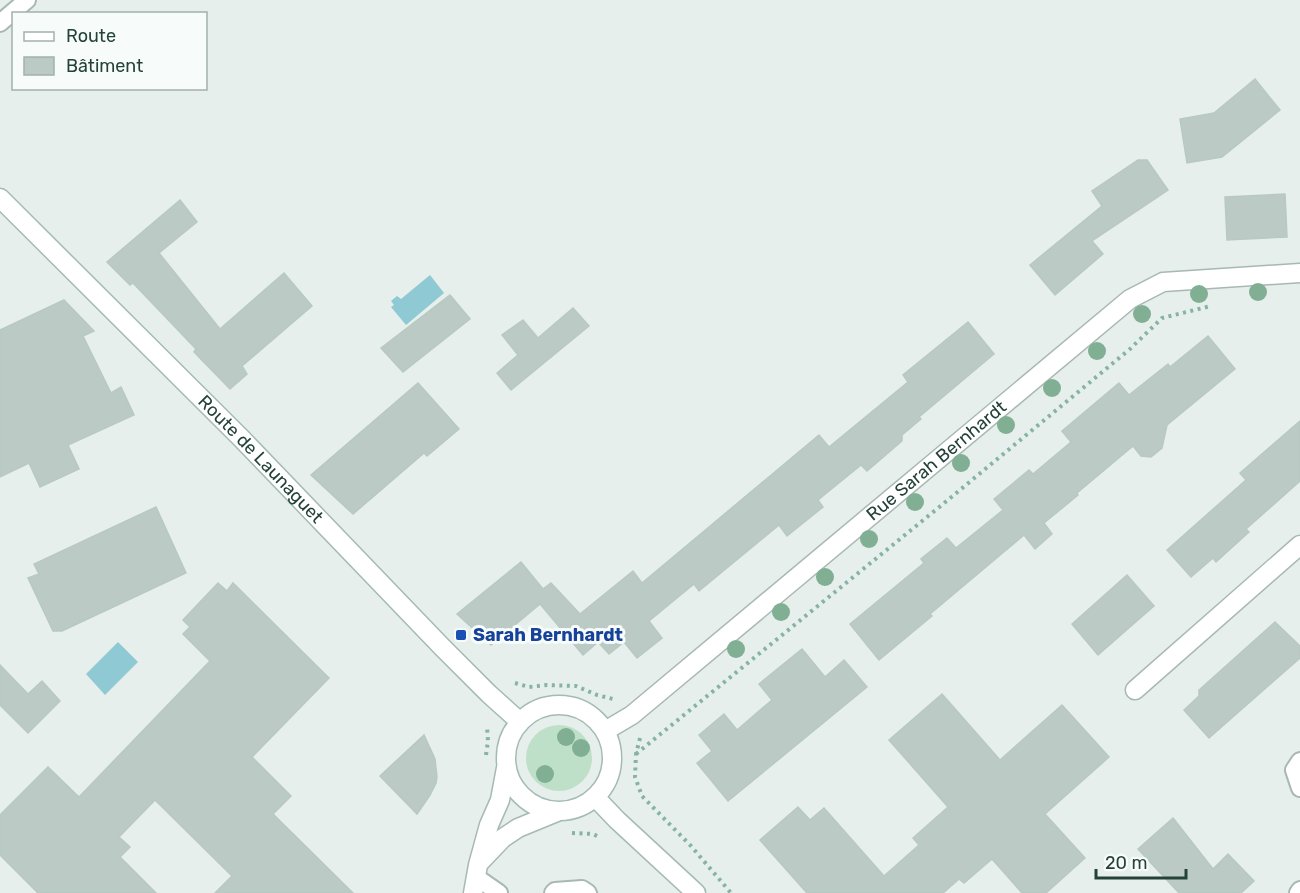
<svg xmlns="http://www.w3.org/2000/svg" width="1300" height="893" viewBox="0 0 1300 893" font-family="Rubik,sans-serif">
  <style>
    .green { fill: #bfe0c8 }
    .water { fill: #8ec9d4 }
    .building { fill: #bbcac4; stroke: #b8c9c2; stroke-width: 1.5 }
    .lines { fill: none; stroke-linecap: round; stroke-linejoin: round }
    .lane-casing { stroke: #a8b8b2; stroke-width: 20 }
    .street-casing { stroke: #a8b8b2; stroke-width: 21 }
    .secondary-casing { stroke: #a4bbb3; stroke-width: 21 }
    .path { stroke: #86b3a5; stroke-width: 4; stroke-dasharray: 3 4.5; stroke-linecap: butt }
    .lane { stroke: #fff; stroke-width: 16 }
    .street { stroke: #fff; stroke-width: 18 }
    .secondary { stroke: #fff; stroke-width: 18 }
    .tree { fill: #80af93 }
    .transit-dot { fill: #1a4fb4; stroke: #f7fbf9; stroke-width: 2 }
    .labels { text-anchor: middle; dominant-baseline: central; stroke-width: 6; stroke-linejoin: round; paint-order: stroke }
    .street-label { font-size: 18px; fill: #24423a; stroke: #f7fbf9 }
    .transit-label { font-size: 18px; font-weight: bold; fill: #164399; stroke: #f7fbf9; text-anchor: start }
  </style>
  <rect width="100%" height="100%" fill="#e6efeb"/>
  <circle class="green" cx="559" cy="758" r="33"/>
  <g class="water">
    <polygon points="430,275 444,293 406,325 391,307 394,305 391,301 397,296 401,299"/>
    <polygon points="118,642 138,662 105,695 86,674"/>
  </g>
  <g class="building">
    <polygon points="1255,79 1280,110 1222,157 1187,163 1180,119 1214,113"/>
    <polygon points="1138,160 1147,160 1168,190 1092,241 1103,254 1055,295 1030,265 1102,206 1092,191"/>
    <polygon points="1285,194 1287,237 1227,240 1225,197"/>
    <polygon points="180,200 197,222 159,253 220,329 284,273 312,306 242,366 247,374 230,389 194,352 196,349 133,283 130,285 107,262"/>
    <polygon points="450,295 470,319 403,372 381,348"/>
    <polygon points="64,300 94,331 83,336 111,393 121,387 134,415 68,445 79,469 40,487 29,463 0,477 0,330"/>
    <polygon points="573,308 589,326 511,390 497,373 518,355 502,335 523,320 538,338"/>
    <polygon points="968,322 994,354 919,417 921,419 902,435 902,441 867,471 861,465 818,500 823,507 787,536 779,525 699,591 694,584 649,621 662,638 637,658 624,642 609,654 598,642 583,655 540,604 491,645 457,614 521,562 543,589 551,583 580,614 633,571 642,583 819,435 829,447 908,382 903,375"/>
    <polygon points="1208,336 1235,369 1167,425 1162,448 1151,457 1141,456 1133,446 1077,493 1078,495 1044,523 1052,534 1035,549 1024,535 930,614 932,616 879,660 850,624 924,563 921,559 947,538 956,548 1003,510 994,499 1029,470 1033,474 1071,442 1062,431 1119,383 1129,395 1168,364 1170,367"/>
    <polygon points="418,383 459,429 427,456 424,453 353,514 311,475"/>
    <polygon points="1300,421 1300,481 1246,529 1249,532 1216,562 1213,558 1191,577 1167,550 1246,480 1240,473"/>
    <polygon points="156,507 186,573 62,631 53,631 28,578 39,574 34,564"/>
    <polygon points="1127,575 1154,606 1098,655 1072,624"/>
    <polygon points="218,583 227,591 233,583 329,678 252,757 291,796 273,814 353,893 215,893 232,876 155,800 119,837 130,847 120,857 156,893 38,893 0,855 0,815 48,767 79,797 210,661 183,634 190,627 183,620"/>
    <polygon points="1275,622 1300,646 1300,658 1209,738 1184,710 1199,696 1199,690"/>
    <polygon points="802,649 825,677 844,660 867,687 728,801 697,763 712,751 699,735 724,714 737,730 772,700 759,684"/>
    <polygon points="0,665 28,694 42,681 60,701 28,733 0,705"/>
    <polygon points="942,694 1000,760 1062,705 1109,757 1045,814 1085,858 1046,893 1022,893 992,859 964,883 959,879 943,893 807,893 760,840 798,807 810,820 824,808 884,876 919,845 913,838 948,807 889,740"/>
    <polygon points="424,735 435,759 437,777 436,783 430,795 417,814 380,776"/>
    <polygon points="1173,818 1213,869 1228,854 1254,881 1241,893 1179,893 1138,849"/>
  </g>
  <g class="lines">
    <defs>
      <g id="lane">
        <polyline points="0,23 27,0"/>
        <polyline points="1300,761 1294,770 1300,788"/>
        <polyline points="476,877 499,893"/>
        <polyline points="553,893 555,891 582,889 588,893"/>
        <polyline points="1298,893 1300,890"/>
      </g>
      <g id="street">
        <polyline points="1135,690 1300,545"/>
        <path id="s1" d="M605,731L632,715L1130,299L1163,282L1300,273"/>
        <polyline points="481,861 503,838 518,828 557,812"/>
        <polyline points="473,893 478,865 489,825 500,800 506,768"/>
      </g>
      <g id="secondary">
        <path id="s2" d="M0,198L241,438L442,647L489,694L520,722"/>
        <circle cx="559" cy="758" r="53"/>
        <polyline points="595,797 617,820 696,893"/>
      </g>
    </defs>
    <use href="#lane" class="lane-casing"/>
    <use href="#street" class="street-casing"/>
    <use href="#secondary" class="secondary-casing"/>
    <g class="path">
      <polyline points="515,683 529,687 547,685 576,686 597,695 613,699"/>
      <polyline points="640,738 636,754 635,777 642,796 691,846 731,893"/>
      <polyline points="636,754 943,504 1130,349 1162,318 1211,306"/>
      <polyline points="486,755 488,741 487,727"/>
      <polyline points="572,833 593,834 597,836"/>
    </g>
    <use href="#lane" class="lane"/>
    <use href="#street" class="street"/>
    <use href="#secondary" class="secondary"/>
  </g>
  <g class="tree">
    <circle cx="1258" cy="292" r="9"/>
    <circle cx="1199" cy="294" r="9"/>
    <circle cx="1142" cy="314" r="9"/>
    <circle cx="1097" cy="351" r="9"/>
    <circle cx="1052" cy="388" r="9"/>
    <circle cx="1006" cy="425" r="9"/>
    <circle cx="961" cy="463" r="9"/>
    <circle cx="915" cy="502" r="9"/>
    <circle cx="869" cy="539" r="9"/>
    <circle cx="825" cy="577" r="9"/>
    <circle cx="781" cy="612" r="9"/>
    <circle cx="736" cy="649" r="9"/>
    <circle cx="566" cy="737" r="9"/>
    <circle cx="581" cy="748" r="9"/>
    <circle cx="545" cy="774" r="9"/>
  </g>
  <rect class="transit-dot" x="455" y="629" width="12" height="12" rx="3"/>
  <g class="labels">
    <g class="street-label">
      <text stroke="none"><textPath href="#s2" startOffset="369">Route de Launaguet</textPath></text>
      <text stroke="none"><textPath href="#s1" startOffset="428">Rue Sarah Bernhardt</textPath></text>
    </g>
    <g class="transit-label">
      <text x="473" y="635">Sarah Bernhardt</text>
    </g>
  </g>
  <rect x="12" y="12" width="195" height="78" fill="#f7fbf9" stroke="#a3b1ad" stroke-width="1.5"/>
  <rect x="24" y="32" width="30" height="9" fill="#ffffff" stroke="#a3b1ad" stroke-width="1.5"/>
  <text x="66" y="42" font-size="18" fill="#24423a">Route</text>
  <rect x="24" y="57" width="30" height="18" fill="#bbcac4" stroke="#a3b1ad" stroke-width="1.5"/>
  <text x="66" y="72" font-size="18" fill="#24423a">Bâtiment</text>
  <path d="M1096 869v9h90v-9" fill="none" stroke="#24423a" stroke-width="3"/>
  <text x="1105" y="869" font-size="18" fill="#24423a" stroke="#f7fbf9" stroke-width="4.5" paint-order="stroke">20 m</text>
</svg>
